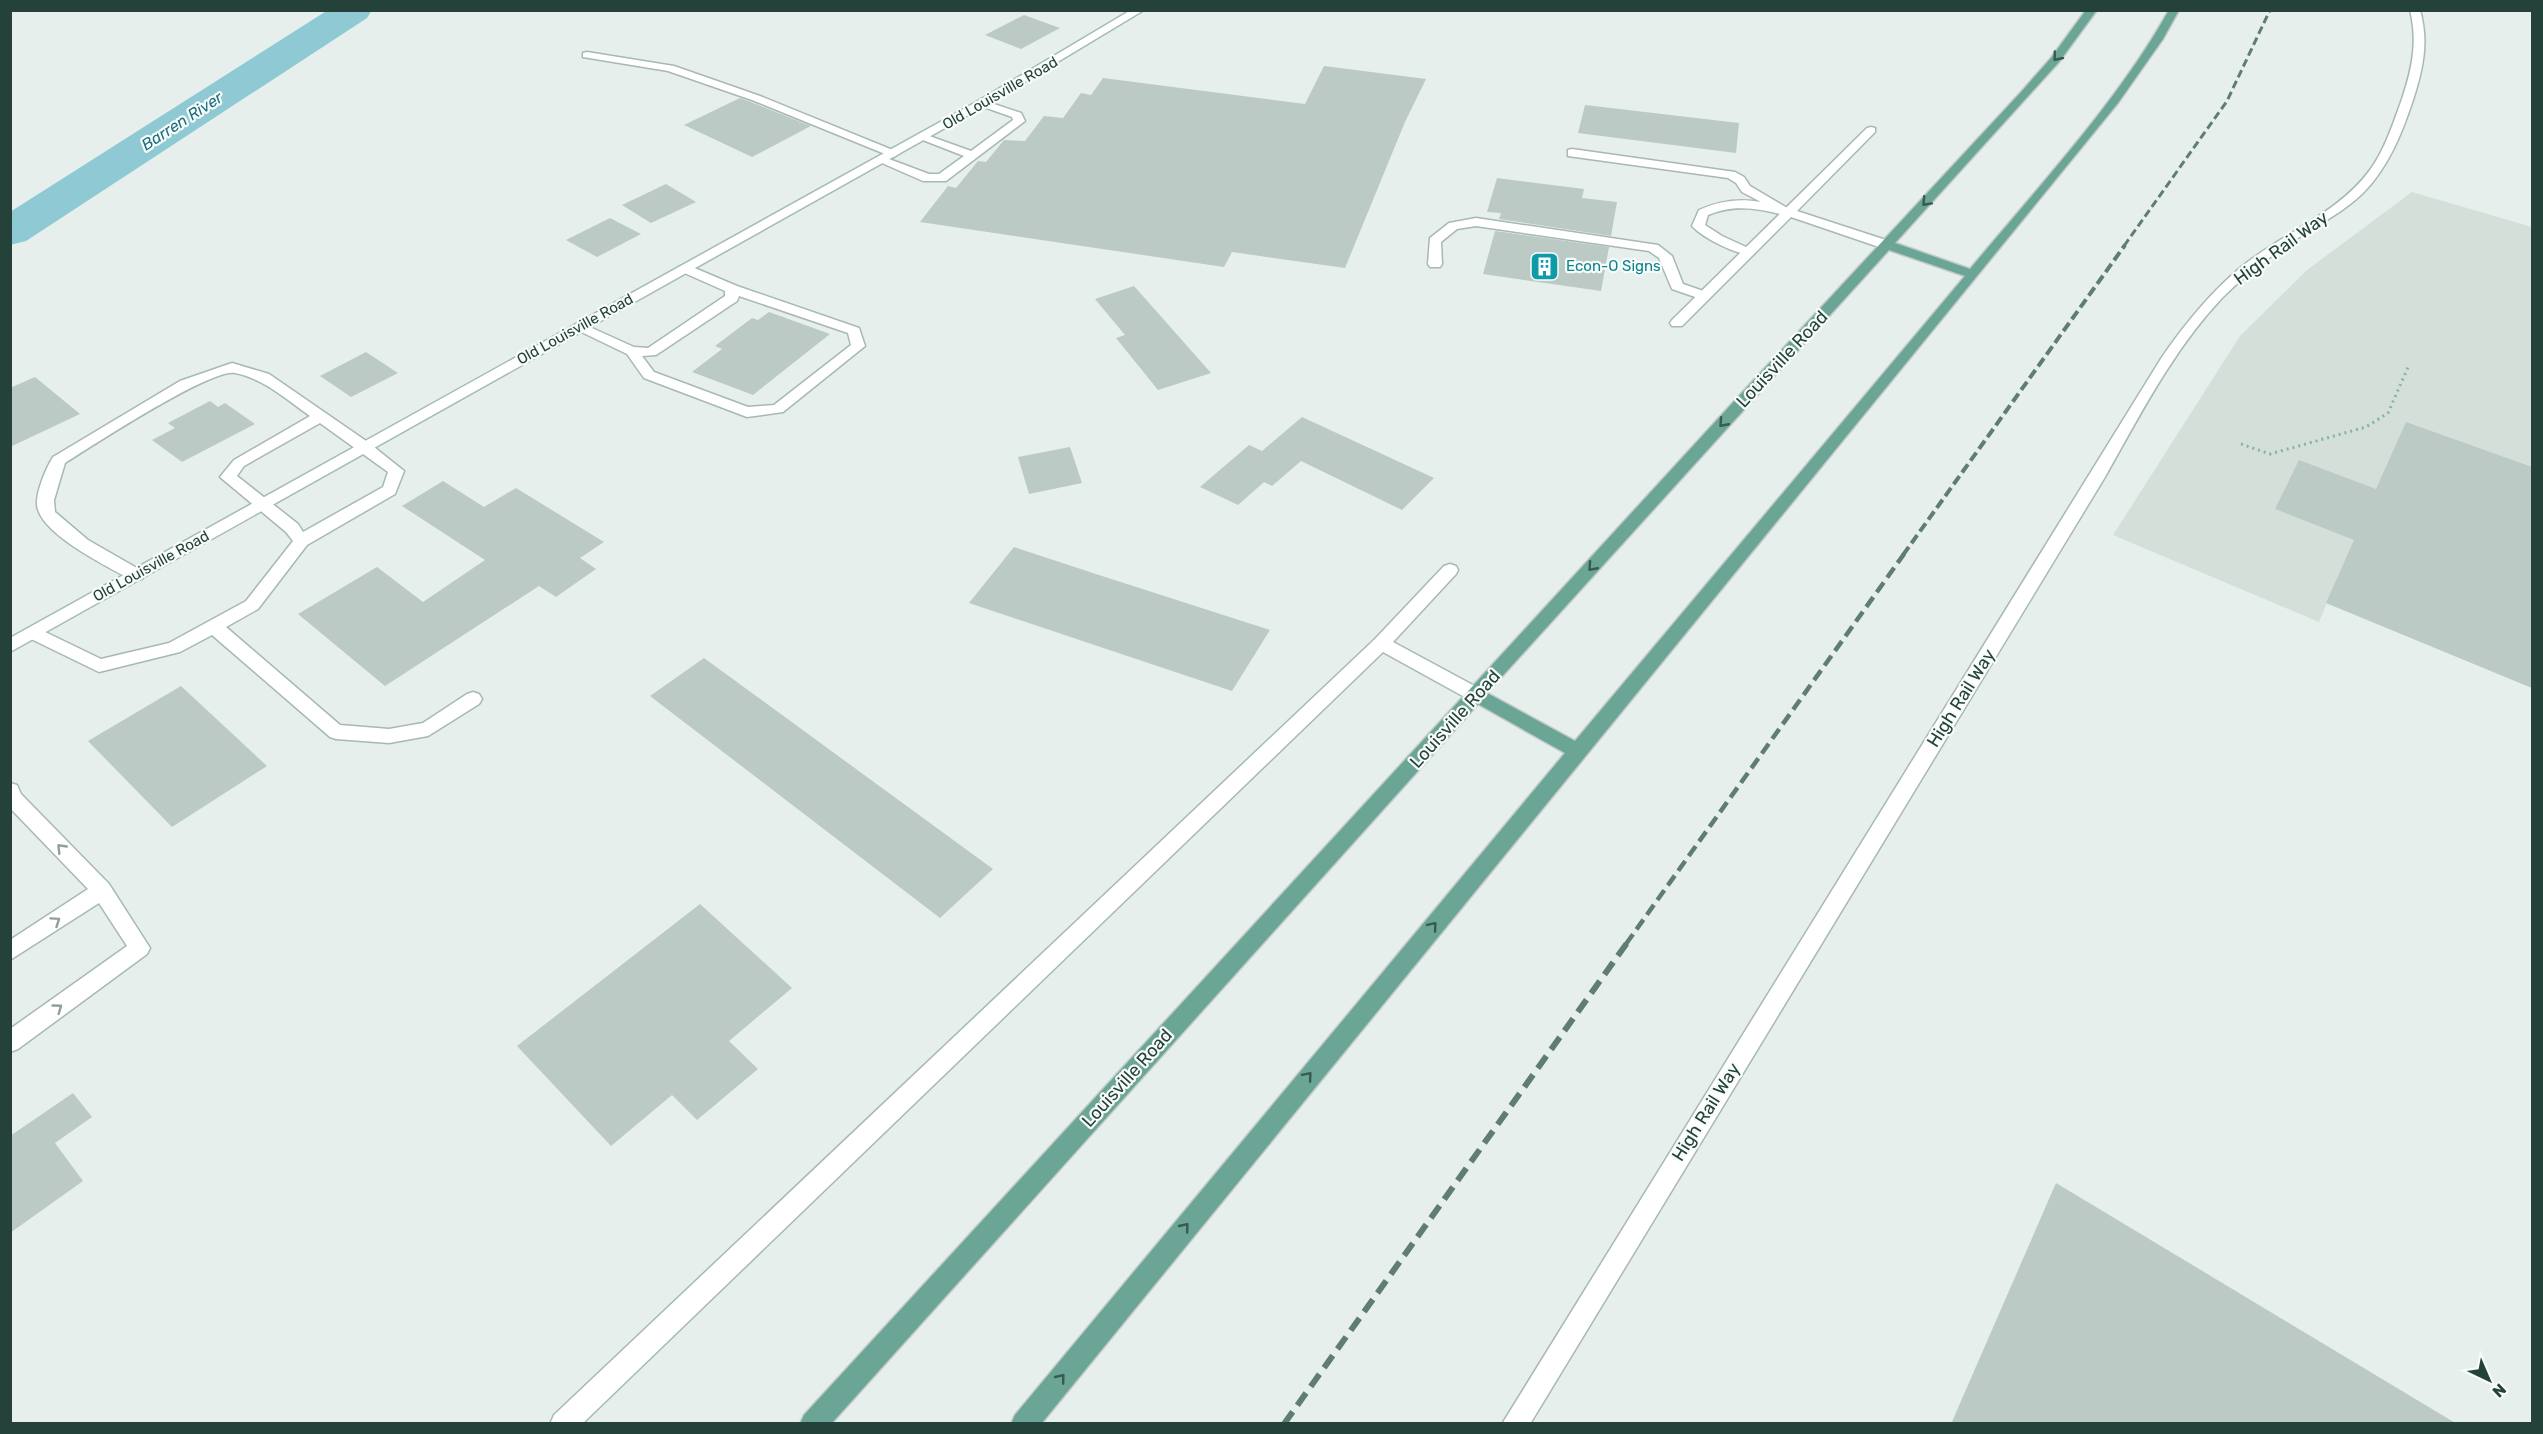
<svg xmlns="http://www.w3.org/2000/svg" width="2543" height="1434" viewBox="0 0 2543 1434" font-family="Rubik,sans-serif">
  <style>
    .built { fill: #d4dfda }
    .lines { fill: none; stroke-linecap: round; stroke-linejoin: round }
    .river { fill: #8ec9d4; fill-rule: evenodd }
    .building { fill: #bbcac4 }
    .lane-casing { stroke: #a8b8b2; stroke-width: 3 }
    .street-casing { stroke: #a8b8b2; stroke-width: 3 }
    .secondary-casing { stroke: #a4bbb3; stroke-width: 3 }
    .primary-casing { stroke: #c2cac8; stroke-width: 3 }
    .path { stroke: #86b3a5; stroke-width: 3; stroke-dasharray: 2 4; stroke-linecap: butt }
    .lane { fill: #fff; fill-rule: evenodd }
    .street { fill: #fff; fill-rule: evenodd }
    .secondary { fill: #fff; fill-rule: evenodd }
    .primary { fill: #6aa596; fill-rule: evenodd }
    .rail-far3 { stroke: #5f7d75; stroke-width: 3; stroke-dasharray: 8 4; stroke-linecap: butt }
    .rail-far2 { stroke: #5f7d75; stroke-width: 4; stroke-dasharray: 10 4.5; stroke-linecap: butt }
    .rail-far1 { stroke: #5f7d75; stroke-width: 4.5; stroke-dasharray: 12 6; stroke-linecap: butt }
    .rail { stroke: #5f7d75; stroke-width: 6; stroke-dasharray: 15 8; stroke-linecap: butt }
    .oneway { stroke: #365b51 }
    .oneway2 { stroke: #92a09c }
    .labels { text-anchor: middle; dominant-baseline: central; stroke-width: 4.5; stroke-linejoin: round; paint-order: stroke }
    .far-street-label { font-size: 15px; fill: #24423a; stroke: #f7fbf9 }
    .far-culture-label { font-size: 15px; fill: #0d838f; stroke: #f7fbf9; text-anchor: start }
    .far-water-label { font-size: 16px; font-style: italic; fill: #1c6f80; stroke: #f7fbf9 }
    .street-label { font-size: 18px; fill: #24423a; stroke: #f7fbf9 }
  </style>
  <rect width="100%" height="100%" fill="#e6efeb"/>
  <polygon class="built" points="2412,192 2532,227 2532,688 2327,603 2319,622 2113,535 2240,336 2307,270"/>
  <g class="lines">
    <polygon class="river" points="328,10 372,10 367,18 26,241 10,245 10,212"/>
  </g>
  <g class="building">
    <polygon points="1024,15 1060,28 1021,49 985,35"/>
    <polygon points="1324,66 1426,79 1405,122 1345,268 1232,252 1224,267 920,222 948,186 956,188 978,161 986,162 1004,140 1025,141 1044,116 1063,118 1081,93 1091,95 1103,78 1305,104"/>
    <polygon points="740,98 751,102 811,126 752,157 684,125"/>
    <polygon points="1585,105 1739,123 1736,153 1578,133"/>
    <polygon points="1497,178 1584,189 1582,198 1617,202 1611,236 1499,219 1501,213 1487,212"/>
    <polygon points="666,184 696,202 651,223 622,205"/>
    <polygon points="610,218 641,234 597,257 566,240"/>
    <polygon points="1495,231 1609,247 1601,291 1483,274"/>
    <polygon points="1134,286 1211,373 1158,390 1116,338 1125,335 1095,299"/>
    <polygon points="769,312 830,334 753,395 692,372 722,349 715,346 752,318 758,320"/>
    <polygon points="366,352 398,373 351,397 320,376"/>
    <polygon points="35,377 80,414 10,447 10,388"/>
    <polygon points="210,401 218,407 225,403 255,424 182,462 152,440 175,428 168,423"/>
    <polygon points="1302,417 1434,478 1402,510 1301,461 1272,486 1264,482 1238,505 1200,487 1249,445 1262,451"/>
    <polygon points="2406,422 2532,467 2532,688 2326,603 2354,540 2275,509 2299,460 2376,489"/>
    <polygon points="1070,447 1082,483 1029,494 1018,457"/>
    <polygon points="443,481 484,507 516,488 604,542 580,558 596,569 556,597 539,586 385,686 298,614 377,567 423,602 485,560 402,506"/>
    <polygon points="1014,547 1099,575 1270,630 1232,691 969,603"/>
    <polygon points="704,658 993,869 940,918 650,696"/>
    <polygon points="181,686 267,766 172,827 88,741"/>
    <polygon points="700,904 792,988 729,1041 758,1069 697,1120 672,1095 611,1146 517,1046"/>
    <polygon points="73,1093 92,1117 55,1143 83,1181 10,1233 10,1136"/>
    <polygon points="2056,1183 2457,1424 1951,1424"/>
  </g>
  <g class="lines">
    <defs>
      <g id="lane">
        <polygon points="982,100 1021,113 1025,121 946,181 923,181 875,160 881,156 929,174 939,174 964,156 915,137 921,133 971,151 1013,120 1012,117 978,105 976,103"/>
        <path d="M1572,149L1735,172L1744,177L1750,186L1794,212L1788,216C1761,209 1736,203 1708,215L1705,225L1722,236L1755,251L1754,254C1738,257 1702,237 1692,226L1699,210C1719,201 1738,198 1761,202L1742,192L1736,183L1728,178L1568,156V150Z"/>
        <polygon points="1476,218 1658,245 1672,256 1683,284 1709,293 1711,296 1704,300 1672,289 1659,258 1649,251 1476,226 1457,229 1441,242 1442,264 1440,267 1430,267 1428,264 1430,238 1449,223"/>
        <path d="M685,264L737,286L859,328L865,346L783,412L747,417L644,378L627,354L571,327L578,323L583,324L634,347L648,348L725,296V291L680,271L678,268ZM739,296L848,333L851,345L774,405L748,407L654,372L642,356L656,355L737,301Z"/>
        <path d="M232,363L269,374L369,443L404,471L395,494L307,545L258,609L226,627L340,725L389,729L423,723L467,694L473,692L479,694L482,699L479,704L428,736L389,743L336,739L330,737L212,635L180,652L99,672L27,637L24,633L27,629L33,627L39,629L101,659L169,643L246,601L293,541L286,532L220,477L234,460L310,416C287,400 263,378 235,373C211,368 92,446 65,463L54,500L55,512L88,540L142,571L144,575L142,579H130C107,566 40,534 37,505C36,492 46,468 53,457L180,381ZM320,423L388,472L383,487L303,532L298,524L237,476L244,466Z"/>
        <polygon points="10,783 17,785 21,794 109,884 150,948 147,954 18,1049 10,1052 10,1029 127,946 99,903 10,960 10,940 88,889 10,808"/>
      </g>
      <g id="street">
        <path d="M2410,10H2420C2429,42 2423,69 2413,100C2402,133 2389,166 2364,192C2346,210 2323,222 2301,236C2273,254 2246,274 2222,298C2173,350 2140,415 2105,477L1530,1424H1502L2162,357C2185,324 2209,294 2240,268C2281,234 2338,214 2370,170C2385,149 2393,124 2402,99C2412,69 2418,42 2410,10Z"/>
        <polygon points="587,52 674,66 760,96 900,153 894,157 890,156 752,100 668,71 583,57 583,53"/>
        <polygon points="1871,127 1875,128 1875,132 1797,211 1892,242 1893,245 1892,248 1882,248 1791,217 1682,326 1672,326 1670,323 1672,320 1867,128"/>
        <polygon points="1450,564 1456,566 1458,570 1456,574 1393,642 1482,690 1485,695 1482,700 1476,702 1470,700 1383,652 582,1424 550,1424 554,1415 1375,639 1444,566"/>
      </g>
      <polygon id="secondary" points="1131,10 1144,10 986,105 10,652 10,638 978,101"/>
      <path id="primary" d="M2086,10H2097L2059,62L1895,243L1970,269C2038,187 2117,103 2169,10H2179L2163,39L2118,103L1041,1424H1011L1015,1415L1565,753L1478,704L831,1424H800L804,1415L1738,397L2022,91L2051,58ZM1889,250L1965,276L1575,741L1487,693Z"/>
    </defs>
    <use href="#lane" class="lane-casing"/>
    <use href="#street" class="street-casing"/>
    <use href="#secondary" class="secondary-casing"/>
    <use href="#primary" class="primary-casing"/>
    <polyline class="path" points="2241,444 2270,454 2366,427 2388,413 2409,365"/>
    <use href="#lane" class="lane"/>
    <use href="#street" class="street"/>
    <use href="#secondary" class="secondary"/>
    <use href="#primary" class="primary"/>
    <polyline class="rail-far3" points="2124,246 2227,101 2270,10"/>
    <polyline class="rail-far2" points="1903,555 2125,245"/>
    <polyline class="rail-far1" points="1626,944 1904,554"/>
    <polyline class="rail" points="1284,1424 1627,943"/>
  </g>
  <defs><path id="oneway-chevron" d="M-2-3.5L2.5 0L-2 3.5" fill="none" stroke-width="1.6" stroke-linecap="round" stroke-linejoin="round" transform="scale(1.5)"/></defs>
  <g class="oneway">
    <use href="#oneway-chevron" transform="translate(2057 57) rotate(129)"/>
    <use href="#oneway-chevron" transform="translate(1926 202) rotate(133)"/>
    <use href="#oneway-chevron" transform="translate(1723 423) rotate(132)"/>
    <use href="#oneway-chevron" transform="translate(1592 567) rotate(132)"/>
    <use href="#oneway-chevron" transform="translate(1433 926) rotate(-50)"/>
    <use href="#oneway-chevron" transform="translate(1308 1076) rotate(-50)"/>
    <use href="#oneway-chevron" transform="translate(1185 1227) rotate(-51)"/>
    <use href="#oneway-chevron" transform="translate(1061 1378) rotate(-51)"/>
  </g>
  <g class="oneway2">
    <use href="#oneway-chevron" transform="translate(61 848) rotate(-134)"/>
    <use href="#oneway-chevron" transform="translate(56 921) rotate(-34)"/>
    <use href="#oneway-chevron" transform="translate(58 1008) rotate(-36)"/>
  </g>
  <defs>
    <symbol id="building-square" viewBox="-11 -11 22 22"><rect x="-9" y="-9" width="18" height="18" rx="4" fill="#0f9aa8" stroke="#f7fbf9"/><path d="M-4-6H4V6H1V3H-1V6H-4ZM-2.5-4.3h1.7v1.8h-1.7ZM.8-4.3h1.7v1.8H.8ZM-2.5-1h1.7V.8h-1.7ZM.8-1h1.7V.8H.8Z" fill="#fff"/></symbol>
  </defs>
  <g fill-rule="evenodd">
    <use href="#building-square" x="1528" y="250" width="33" height="33"/>
  </g>
  <g class="labels">
    <g class="far-street-label">
      <text transform="translate(1000 93) rotate(-30)">Old Louisville Road</text>
      <text transform="translate(575 329) rotate(-29)">Old Louisville Road</text>
      <text transform="translate(151 566) rotate(-29)">Old Louisville Road</text>
    </g>
    <g class="far-culture-label">
      <text x="1566" y="266">Econ-O Signs</text>
    </g>
    <g class="far-water-label">
      <text transform="translate(182 121) rotate(-33)">Barren River</text>
    </g>
    <g class="street-label">
      <text transform="translate(2281 248) rotate(-36)">High Rail Way</text>
      <text transform="translate(1782 359) rotate(-47)">Louisville Road</text>
      <text transform="translate(1961 698) rotate(-58)">High Rail Way</text>
      <text transform="translate(1455 719) rotate(-48)">Louisville Road</text>
      <text transform="translate(1127 1078) rotate(-48)">Louisville Road</text>
      <text transform="translate(1706 1112) rotate(-58)">High Rail Way</text>
    </g>
  </g>
  <rect width="2543" height="1434" fill="none" stroke="#24423a" stroke-width="24"/>
  <g transform="translate(2489 1380) rotate(136)" stroke="#f7fbf9" stroke-width="4.5" paint-order="stroke">
  <path d="M0-4.5L10 22L0 15L-10 22Z" fill="#24423a"/>
  <text y="-9" font-size="16" font-weight="bold" text-anchor="middle" fill="#24423a">N</text>
  </g>
</svg>
